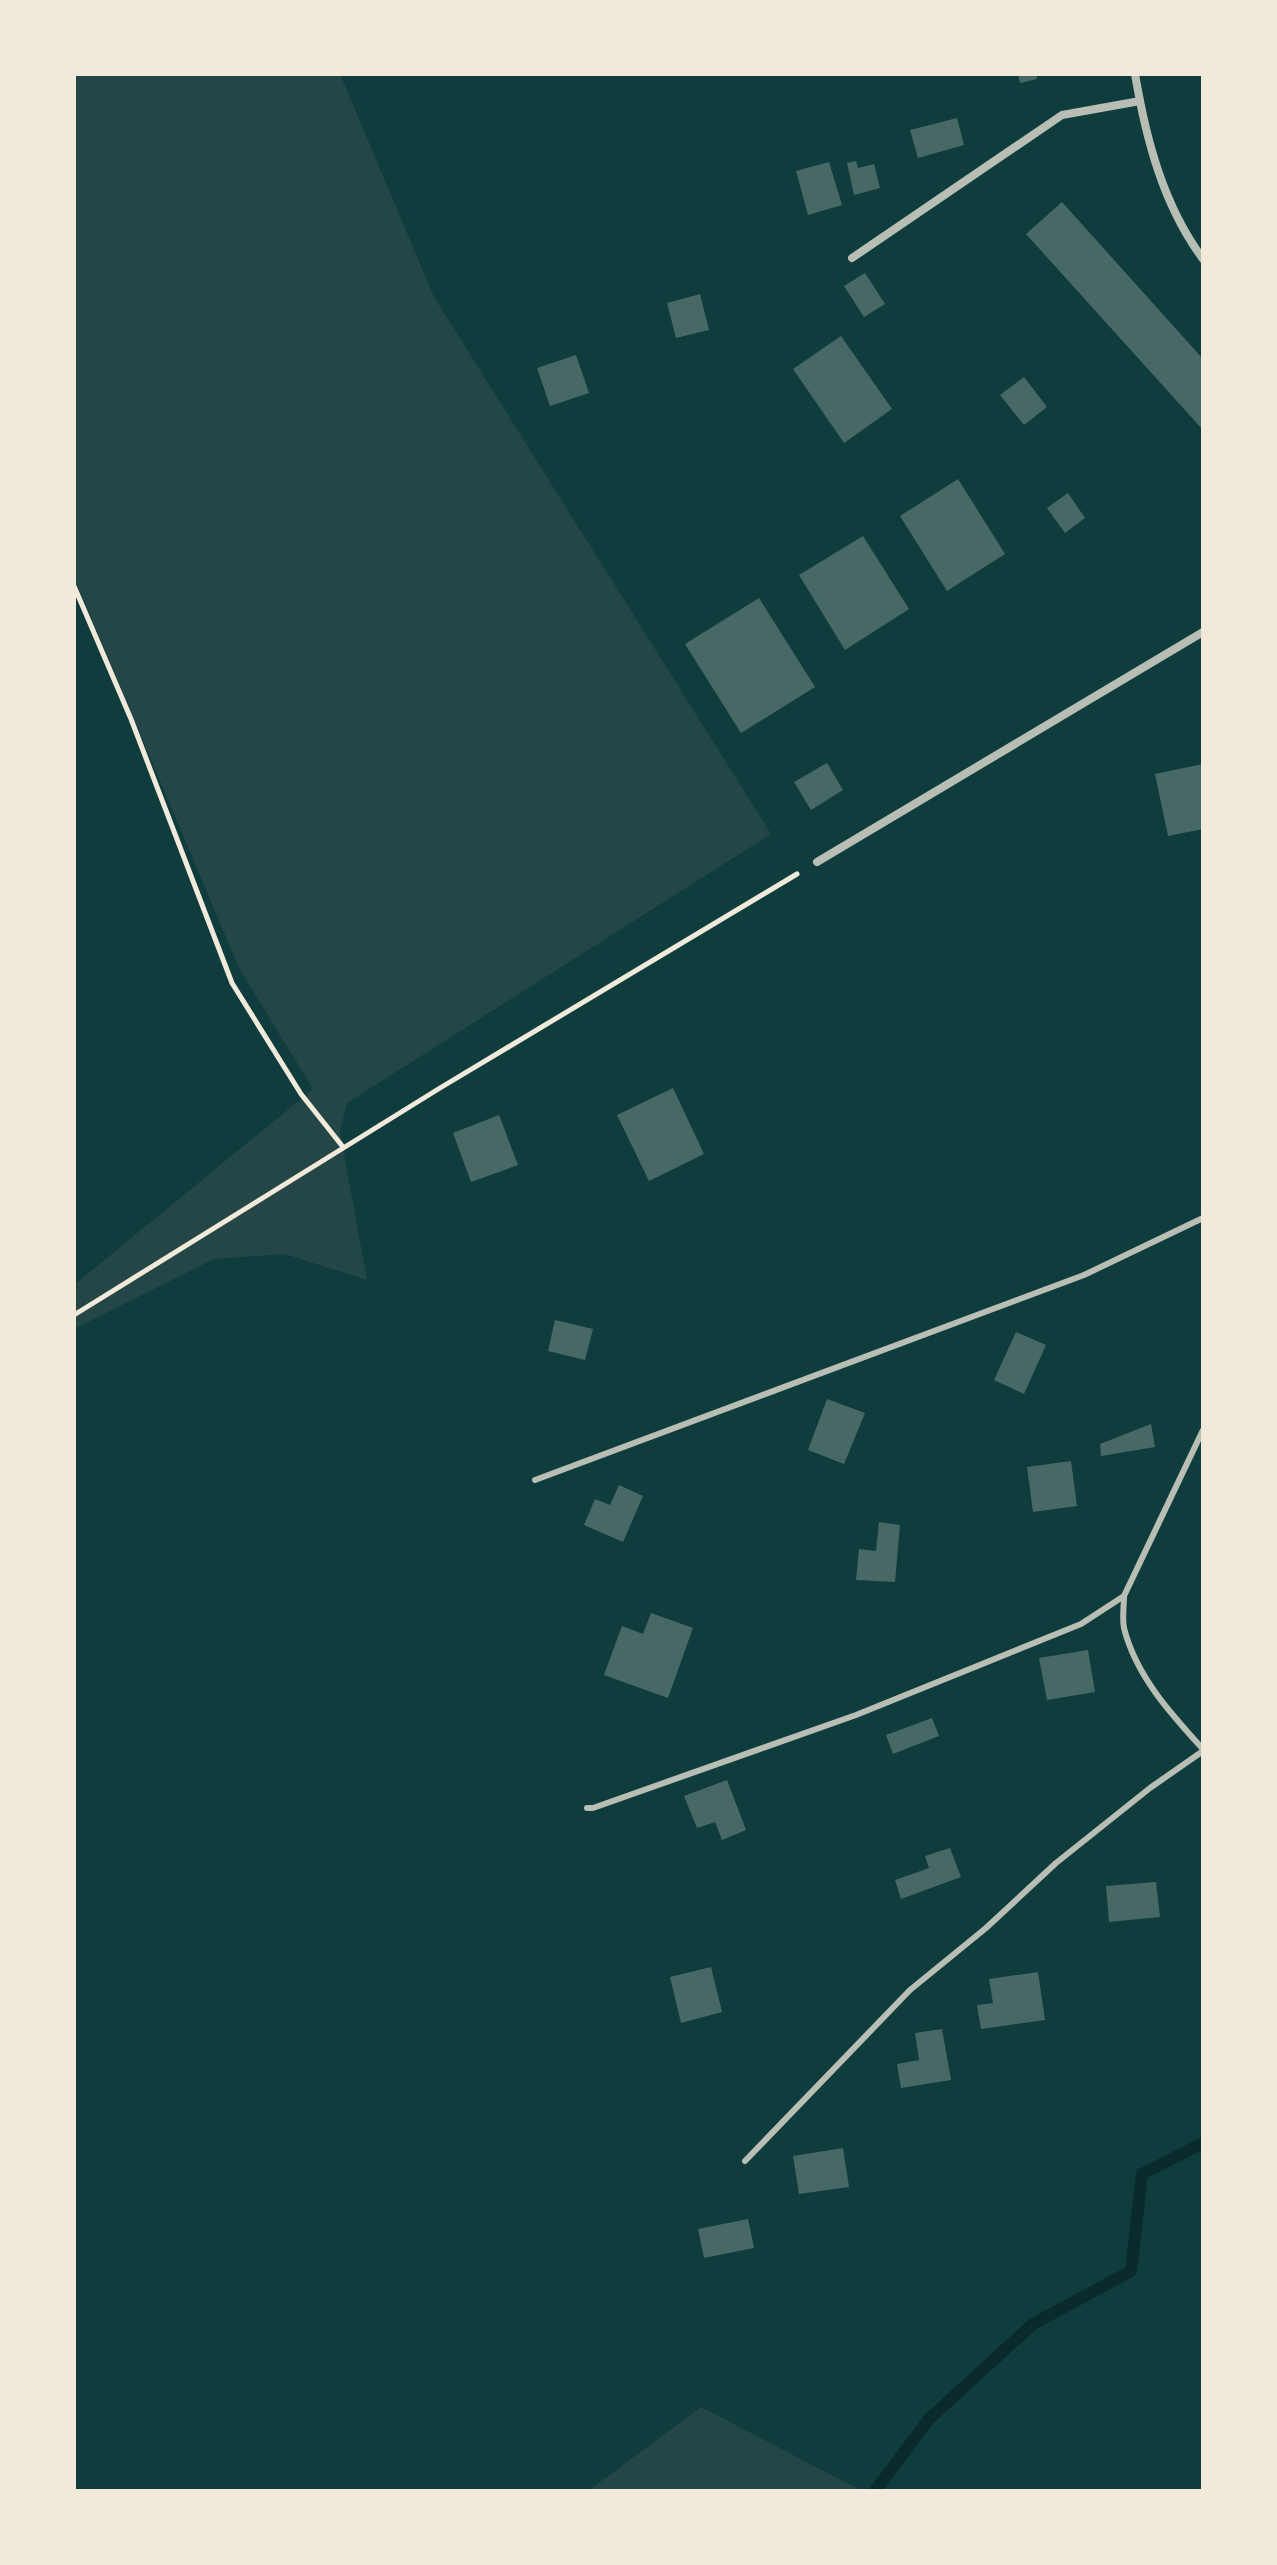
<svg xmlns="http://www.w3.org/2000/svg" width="1277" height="2565" viewBox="0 0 1277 2565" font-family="'Varela Round',sans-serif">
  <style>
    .green { fill: #244646 }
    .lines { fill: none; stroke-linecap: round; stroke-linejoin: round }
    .stream { stroke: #0a2a2b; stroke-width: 12 }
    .building { fill: #486865 }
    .path { stroke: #f1e9da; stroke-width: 5 }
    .service { stroke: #b8beb3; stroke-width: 6 }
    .minor { stroke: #b8beb3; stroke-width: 8 }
  </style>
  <rect width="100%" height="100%" fill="#0f3d3e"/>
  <g class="green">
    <polygon points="74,74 340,74 434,297 771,834 347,1103 340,1132 367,1280 285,1254 214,1259 74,1329 74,1285 313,1089 239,968 74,577"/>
    <polygon points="701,2407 862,2491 588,2491"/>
  </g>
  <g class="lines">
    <polyline class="stream" points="875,2491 929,2419 1033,2324 1131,2271 1142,2174 1203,2143"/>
  </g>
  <g class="building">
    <polygon points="1018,74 1036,74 1037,79 1020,83"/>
    <polygon points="957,118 964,145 918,158 910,130"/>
    <polygon points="856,161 858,168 874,164 880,188 854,195 847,163"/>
    <polygon points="829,162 842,205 808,215 796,171"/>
    <polygon points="1062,202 1203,359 1203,430 1026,234"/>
    <polygon points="865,273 885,304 864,317 844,286"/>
    <polygon points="700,294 709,330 676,338 667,303"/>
    <polygon points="841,336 892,409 844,443 793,369"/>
    <polygon points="576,355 589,393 550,406 537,368"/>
    <polygon points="1024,377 1047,407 1024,425 1000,395"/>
    <polygon points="958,479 1005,554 947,591 900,516"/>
    <polygon points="1068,493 1085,518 1065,533 1047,508"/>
    <polygon points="863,536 909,609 845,650 799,575"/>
    <polygon points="759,598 815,687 741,733 685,644"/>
    <polygon points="827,763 843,790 811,810 794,782"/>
    <polygon points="1203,764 1203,829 1168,836 1155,774"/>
    <polygon points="673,1088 704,1154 649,1181 617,1115"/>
    <polygon points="499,1115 518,1165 471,1182 453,1133"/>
    <polygon points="555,1320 593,1329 585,1360 548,1351"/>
    <polygon points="1016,1332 1046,1345 1024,1394 994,1380"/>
    <polygon points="827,1399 865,1413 844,1464 808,1450"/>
    <polygon points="1151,1424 1155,1447 1101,1456 1100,1444"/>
    <polygon points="1071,1461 1077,1506 1033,1512 1027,1467"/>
    <polygon points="619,1485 643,1496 623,1542 584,1525 595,1499 610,1505"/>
    <polygon points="879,1522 900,1525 895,1582 856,1580 859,1549 876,1551"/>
    <polygon points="651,1613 693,1628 668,1698 604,1675 622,1626 643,1634"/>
    <polygon points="1088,1650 1095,1692 1047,1700 1039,1658"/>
    <polygon points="932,1718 939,1736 893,1754 886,1735"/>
    <polygon points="727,1780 746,1830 722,1840 715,1822 697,1828 684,1796"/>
    <polygon points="950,1848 961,1877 901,1899 895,1880 929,1868 925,1856"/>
    <polygon points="1156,1882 1160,1917 1109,1922 1106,1886"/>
    <polygon points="711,1967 722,2012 681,2023 670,1977"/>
    <polygon points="1038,1972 1045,2020 981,2029 977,2005 993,2003 989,1979"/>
    <polygon points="942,2029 951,2080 901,2088 897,2064 919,2060 915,2033"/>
    <polygon points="843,2148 849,2187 799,2194 793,2156"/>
    <polygon points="748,2219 754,2248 704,2258 698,2229"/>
  </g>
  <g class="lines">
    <g class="path">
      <polyline points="74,586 131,719 232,983 301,1094 343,1147"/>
      <polyline points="74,1315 440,1088 797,874"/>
    </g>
    <g class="service">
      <path d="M1203,1430L1124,1596C1124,1606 1122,1618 1124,1628C1136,1676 1171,1714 1203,1749"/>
      <polyline points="535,1480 1084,1275 1203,1218"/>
      <polyline points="587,1808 593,1808 856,1715 1081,1624 1124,1596"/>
      <polyline points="745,2161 910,1990 986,1928 1056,1863 1150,1788 1203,1751"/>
    </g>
    <g class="minor">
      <path d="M1135,74C1146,139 1163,205 1203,259"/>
      <polyline points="852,258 1062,115 1140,101"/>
      <polyline points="817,862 1203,632"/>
    </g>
  </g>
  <rect width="1277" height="2565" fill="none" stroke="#f1e9da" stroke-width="152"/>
</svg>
